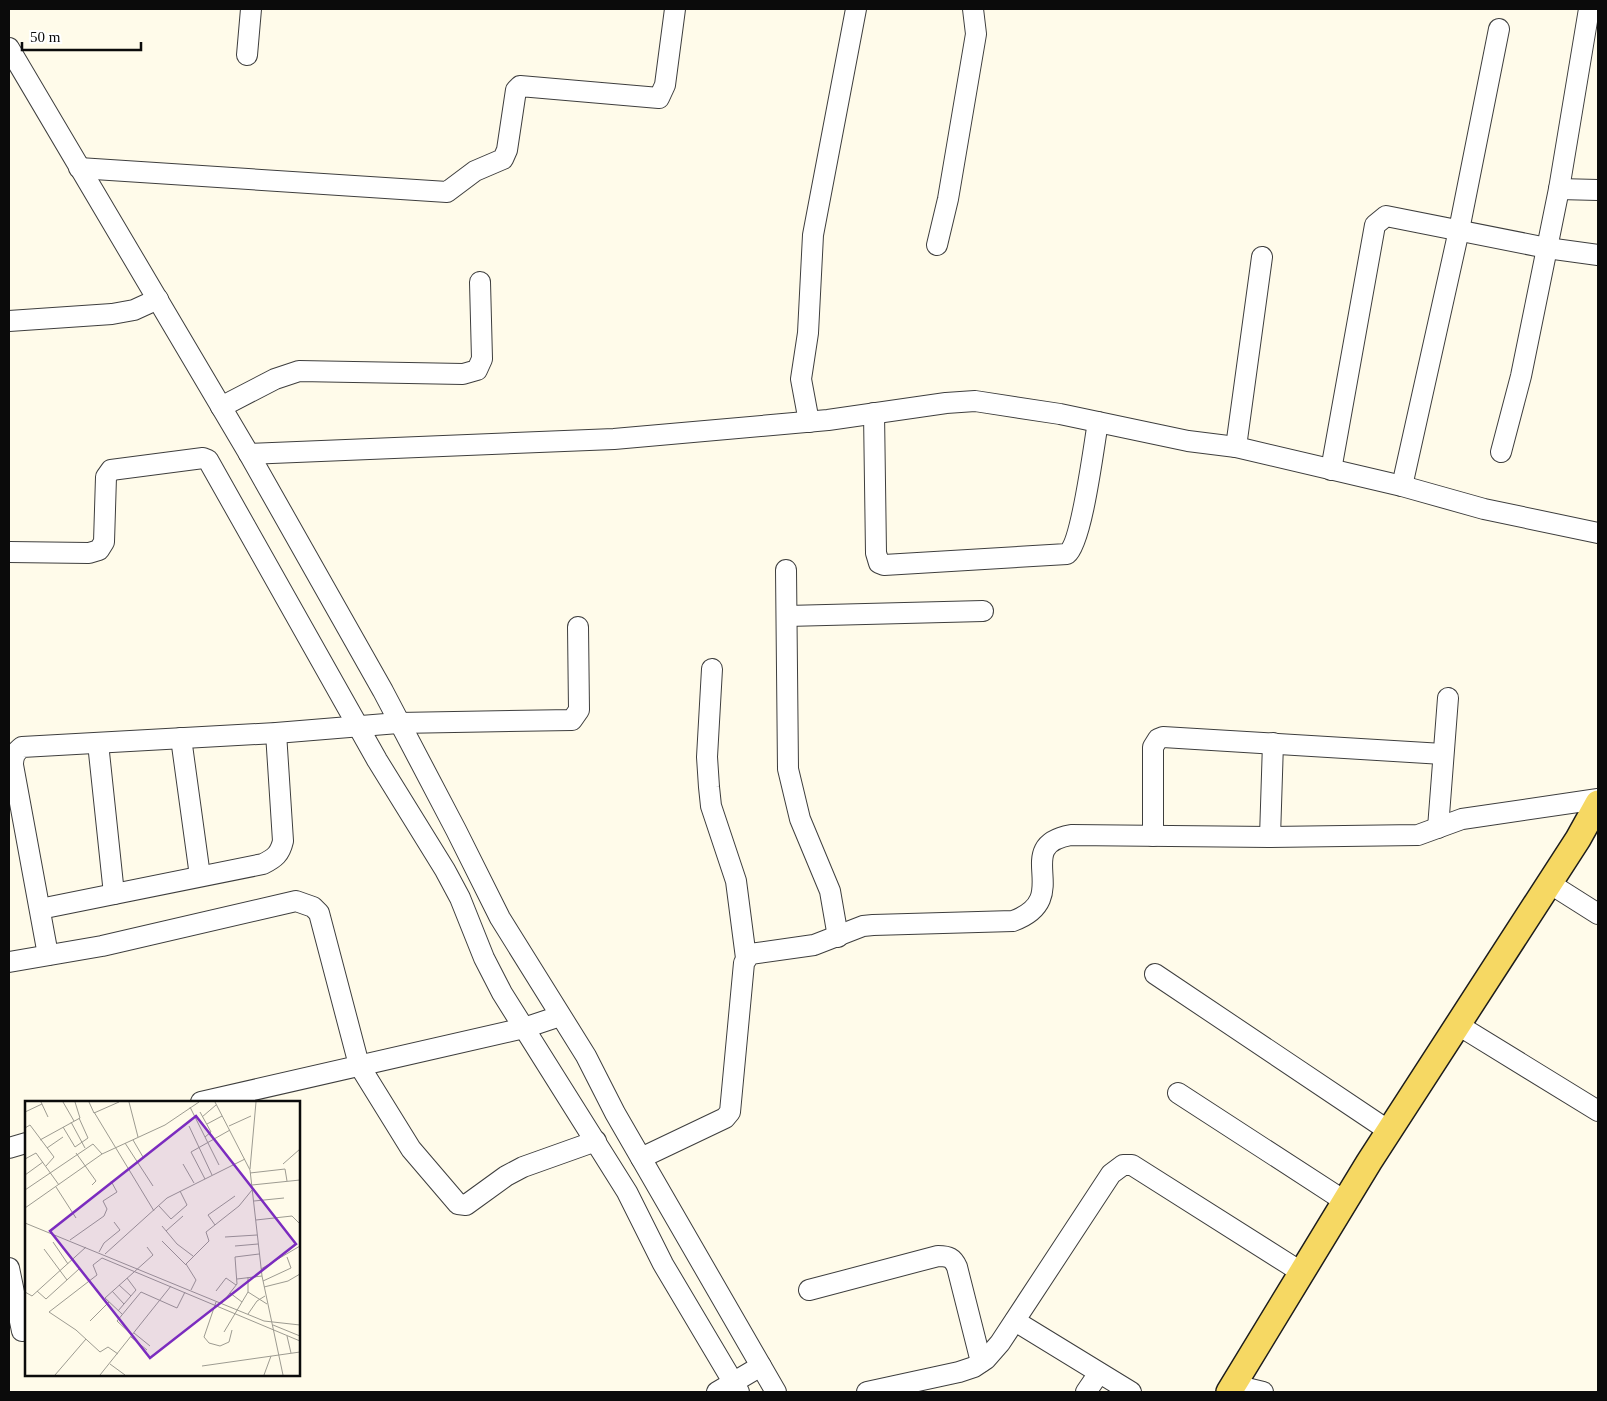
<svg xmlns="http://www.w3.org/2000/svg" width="1607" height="1401" viewBox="0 0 1607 1401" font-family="Georgia,serif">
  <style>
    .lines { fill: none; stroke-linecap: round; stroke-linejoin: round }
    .minor-casing { stroke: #3e3e3e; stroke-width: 22 }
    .major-casing { stroke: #1c1c1c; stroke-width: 28 }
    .minor { stroke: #fff; stroke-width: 20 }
    .major { stroke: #f6d863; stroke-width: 25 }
    .inset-road { fill: none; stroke: #9d9b91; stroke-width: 1 }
    .view { fill: #7b2cbf; fill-opacity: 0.15; stroke: #7b2cbf; stroke-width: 2.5 }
    .inset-edge { fill: none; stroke: #0b0b0b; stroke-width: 2.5 }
  </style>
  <rect width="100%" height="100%" fill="#fffbea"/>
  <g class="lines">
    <defs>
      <g id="minor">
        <polyline points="9,48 249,454 383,691 456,830 500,918 586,1056 615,1113 776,1392"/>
        <polyline points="247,55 251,9"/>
        <polyline points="79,168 447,192 475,171 503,159 507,150 516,90 520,86 659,98 665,85 675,9"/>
        <polyline points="1559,189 1598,190"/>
        <polyline points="937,245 948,199 976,34 973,9"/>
        <polyline points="9,321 112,314 134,310 158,299"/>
        <polyline points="221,407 275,379 299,371 463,374 477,370 482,359 480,282"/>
        <path d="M874,413L876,553L879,563L884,565L1067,554C1082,543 1094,444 1098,422"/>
        <polyline points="809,422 801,379 808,333 813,235 856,9"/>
        <polyline points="1236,447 1262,257"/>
        <polyline points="1501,452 1521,376 1559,189 1589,9"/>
        <polyline points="249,454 614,439 828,420 946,403 975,401 1060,414 1188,441 1236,447 1402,486 1484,509 1598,533"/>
        <polyline points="1331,470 1375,225 1386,216 1547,248 1598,255"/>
        <polyline points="1402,486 1459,230 1499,29"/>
        <polyline points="9,552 89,553 99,550 104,542 106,477 111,470 203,458 208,460 377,760 445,870 460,898 484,958 502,993 627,1192 663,1264 739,1392"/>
        <polyline points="786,570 788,769 800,819 830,891 838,937"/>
        <polyline points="787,616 983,611"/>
        <polyline points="712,669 707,757 709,787 711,806 736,881 746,958"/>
        <polyline points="181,738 200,876"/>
        <polyline points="98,743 114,894"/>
        <polyline points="1438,828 1448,698"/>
        <polyline points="1153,836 1153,747 1158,739 1163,737 1443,754"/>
        <polyline points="1270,837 1273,743"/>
        <polyline points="1549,883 1598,914"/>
        <path d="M40,909L263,864C275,858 280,854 283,841L276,733"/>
        <path d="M48,955L13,765C13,757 15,752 22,747L276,733L398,723L572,720L579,710L578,627"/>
        <polyline points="9,962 102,946 296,901 313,907 319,913 359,1065 411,1149 458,1204 466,1205 506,1176 523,1167 596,1141"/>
        <polyline points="1155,974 1389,1131"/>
        <polyline points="1458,1025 1598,1111"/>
        <polyline points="1178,1093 1346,1202"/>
        <polyline points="201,1102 524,1028 560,1016"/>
        <polyline points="9,1148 26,1143"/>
        <path d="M641,1158L725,1118L730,1112L744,963L750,954L814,945L863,926L873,925L1013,921C1076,898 1009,846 1071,835L1270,837L1418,835L1462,819L1598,799"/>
        <polyline points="9,1268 22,1331"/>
        <path d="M809,1290L938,1256C949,1256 953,1258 957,1267L981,1362"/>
        <polyline points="1015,1321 1131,1392"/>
        <polyline points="1234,1385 1263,1392"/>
        <polyline points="717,1392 761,1366"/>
        <polyline points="867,1392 959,1372 974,1367 986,1359 1000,1343 1111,1174 1123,1165 1132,1165 1301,1272"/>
        <polyline points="1086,1392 1099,1373"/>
      </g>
      <polyline id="major" points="1229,1392 1369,1162 1578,839 1598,803"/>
    </defs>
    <use href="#minor" class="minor-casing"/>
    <use href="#major" class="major-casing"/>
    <use href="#minor" class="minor"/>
    <use href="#major" class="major"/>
  </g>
  <g transform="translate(25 1101)">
    <rect width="275" height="275" fill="#fffbea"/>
    <path class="inset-road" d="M16,1L23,16M38,1L49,20M64,1L69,12L94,1M104,1L113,36M190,1L225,69L237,175L258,274M165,6L194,64M0,11L17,3M69,11L129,110M175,11L186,31L180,36M177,16L191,4M46,21L60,47M182,23L197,15M164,25L187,74M204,25L226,15M38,26L50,46L63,37L54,17M0,27L5,24L29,56L21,65M15,39L55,17L50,1M108,39L118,56M100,42L128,85M22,47L38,36M51,52L71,80L67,84M0,58L11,52L34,84M158,63L169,82M258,63L275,48M225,68L231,1M225,72L260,68L262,80M0,74L18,61M180,78L166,51L205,29M227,84L275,79M31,86L51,117M0,89L68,43L77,53M229,100L259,97M134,105L146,118L162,104L155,90M0,107L77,53L140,24L174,1M231,119L267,115L275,123M0,122L239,220L275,224M190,124L183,114L210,95M137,125L152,143L168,155M141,130L158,115M200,136L232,134M45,139L79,115L82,108L78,100L92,91L86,80M137,140L161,164M28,141L43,163M210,145L233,143M19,148L42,179M74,151L79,142L95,129L89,121M80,153L142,97L220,58M236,168L275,145M212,178L237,175M238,180L266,167L262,156M94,184L106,195M239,186L263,180L275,173M166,189L171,179L161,163L184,140L181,131L214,105L227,89M12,190L21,198L54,168M87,190L99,203M191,190L201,177L211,184M0,191L7,195L61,146M223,191L242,203M205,192L217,201M191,201L179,236L184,242L195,245L204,241L207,229M197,202L212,183L210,156L234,153M93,210L111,189L102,177M97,213L80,197L128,154L122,146M223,213L232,200L240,195M65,220L84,201M248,224L275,235M199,231L223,191V176M109,232L125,245M107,234L92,220L116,191L152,207L160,191M262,235L266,252M106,236L122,249M93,253L83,246L75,251L51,229L24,211L72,174L68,164L77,157L275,240M85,263L100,274M177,265L275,251M30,274L61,238M75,274L146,185M239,274L246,255"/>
    <path class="view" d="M171,15L271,143L125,257L25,130Z"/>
    <rect width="275" height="275" class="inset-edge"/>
  </g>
  <rect width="1607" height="1401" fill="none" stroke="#0b0b0b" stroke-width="20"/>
  <path d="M22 42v8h119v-8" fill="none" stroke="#0b0b0b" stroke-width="2.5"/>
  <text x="30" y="42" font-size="15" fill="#0b0b0b" stroke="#ffffff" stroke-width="4" paint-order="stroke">50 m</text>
</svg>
